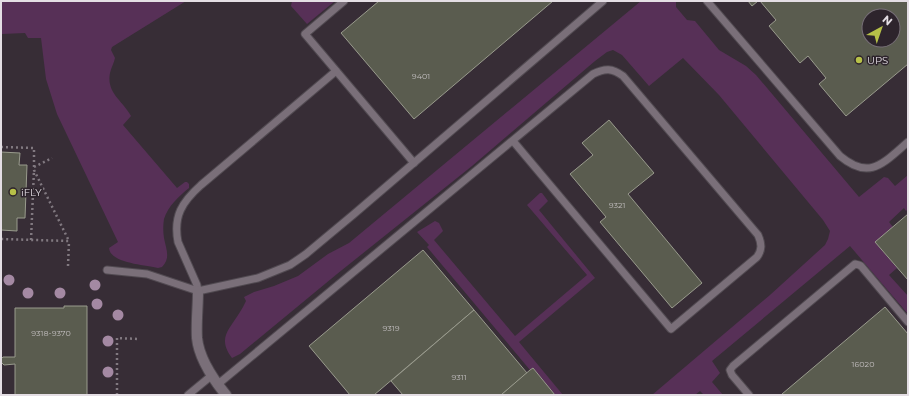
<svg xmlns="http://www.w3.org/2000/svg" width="909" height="396" viewBox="0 0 909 396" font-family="Montserrat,sans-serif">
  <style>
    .green { fill: #573057 }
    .building { fill: #5a5c4f; stroke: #999b8d; fill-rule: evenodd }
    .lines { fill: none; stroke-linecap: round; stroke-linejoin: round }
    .service-casing { stroke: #514a51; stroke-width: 9 }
    .minor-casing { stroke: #514a51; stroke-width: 12 }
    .path { stroke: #817980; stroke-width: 2.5; stroke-dasharray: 2 3; stroke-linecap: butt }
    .service { stroke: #7a6f79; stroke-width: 7 }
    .minor { stroke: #7a6f79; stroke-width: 10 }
    .tree { fill: #a489a3 }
    .poi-dot { fill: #b7c148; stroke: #2d242c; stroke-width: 1.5 }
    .labels { text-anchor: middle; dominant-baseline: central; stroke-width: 3; stroke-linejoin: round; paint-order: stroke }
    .number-label { font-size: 8px; fill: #c2bebf }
    .poi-label { font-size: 10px; fill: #e4dee4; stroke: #2d242c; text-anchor: start }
  </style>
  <rect width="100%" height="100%" fill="#372d36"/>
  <g class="green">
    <path d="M1,1H186L112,47L111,50L115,58C114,63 111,68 110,73C106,93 123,101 131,116L123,125L177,188L185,182H187L189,184V188C179,196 168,206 164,219C163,225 163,232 164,238C166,249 171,258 162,267L158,268C145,265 110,263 109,248L118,242L57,114L46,79L41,38H28L25,33L2,34L1,41Z"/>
    <polygon points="292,1 335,1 307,24 291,6"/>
    <path d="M641,1H676V7L687,20L695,21L719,50L746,66L756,75L859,197L884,177L888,178L895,186L908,175V209L906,211L904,208L889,222L893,227L875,242L897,268L889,275L908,296V314L850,246L712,361L720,373L712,382L723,395H704L700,391L695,395H652L770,295L825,245L828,239L830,231L823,220L719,95L683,58L649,86L622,55L613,50L607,52L595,61L472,166L337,274L240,354L232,358C217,338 229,330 240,312C242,309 244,305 246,301L244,297L254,292L274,286L298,276L328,254L349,243Z"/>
    <polygon points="540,193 542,193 548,201 539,210 595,278 519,342 563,395 555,395 533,368 530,370 427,247 429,245 417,232 435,221 439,223 443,231 434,240 515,336 587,275 527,205"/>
  </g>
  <g class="building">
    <polygon points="379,1 553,1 414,119 341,33"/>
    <polygon points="748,1 758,1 752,6"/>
    <path d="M760,1H908V64L846,116L819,84L826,78L808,56L800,63L769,26L776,20ZM869,16H893V40H869Z"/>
    <polygon points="609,120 654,173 628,194 702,283 672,308 600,222 606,217 570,174 593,155 582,143"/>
    <polygon points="1,152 20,153 19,165 27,165 25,218 17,218 17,231 1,230"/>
    <polygon points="908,214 908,280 875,242"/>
    <polygon points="423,250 474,310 374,395 350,395 309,346"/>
    <polygon points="64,306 87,306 87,395 15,395 15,364 4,365 1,362 1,359 3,357 15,357 15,308 64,308"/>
    <polygon points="885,307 908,334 908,395 783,395 782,394"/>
    <polygon points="474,310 527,373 501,395 403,395 391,381"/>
    <polygon points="533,368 555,395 501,395 530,370"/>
  </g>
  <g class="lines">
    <defs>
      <g id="service">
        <polyline points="344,1 305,34 414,163"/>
        <path d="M707,1L840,156C870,181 883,163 908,142"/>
        <polyline points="107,270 147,274 198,291 258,278 290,265 306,254 354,214 603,1"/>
        <path d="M198,291L197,285L178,242C173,216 182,202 201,185L336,71"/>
        <path d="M217,385L593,74C605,68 612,68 623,76L758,235C762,244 762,250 757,257L671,329L513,141"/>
        <polyline points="188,395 211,376"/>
        <polyline points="749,395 732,375 730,370 733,366 855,264 859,265 861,266 908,322"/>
      </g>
      <path id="minor" d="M198,291C198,307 196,323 197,338C199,359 213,379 226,395"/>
    </defs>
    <use href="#service" class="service-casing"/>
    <use href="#minor" class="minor-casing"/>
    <g class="path">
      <polyline points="1,147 34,148 34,170 69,241 1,239"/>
      <polyline points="34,167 52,158"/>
      <polyline points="31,240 34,170"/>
      <polyline points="68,266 69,241"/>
      <polyline points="117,395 117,338 138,339"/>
    </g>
    <use href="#service" class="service"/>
    <use href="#minor" class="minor"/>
  </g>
  <g class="tree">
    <circle cx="9" cy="280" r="5.5"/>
    <circle cx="95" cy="285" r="5.5"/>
    <circle cx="28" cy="293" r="5.5"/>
    <circle cx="60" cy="293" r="5.5"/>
    <circle cx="97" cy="304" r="5.5"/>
    <circle cx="118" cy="315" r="5.5"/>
    <circle cx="108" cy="341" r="5.5"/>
    <circle cx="108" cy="372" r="5.5"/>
  </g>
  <g class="poi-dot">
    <circle cx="859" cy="60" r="4"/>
    <circle cx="13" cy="192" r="4"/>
  </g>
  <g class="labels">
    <g class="number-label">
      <text x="421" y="76">9401</text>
      <text x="617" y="205">9321</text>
      <text x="391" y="328">9319</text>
      <text x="51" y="333">9318-9370</text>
      <text x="863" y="364">16020</text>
      <text x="459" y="377">9311</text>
    </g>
    <g class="poi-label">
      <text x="867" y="60">UPS</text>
      <text x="21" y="192">iFLY</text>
    </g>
  </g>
  <rect width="909" height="396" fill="none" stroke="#e4dee4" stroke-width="4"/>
  <g transform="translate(881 28) rotate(40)"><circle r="19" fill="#2d242c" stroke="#766e76"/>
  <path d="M0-3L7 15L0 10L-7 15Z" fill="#b7c148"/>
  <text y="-6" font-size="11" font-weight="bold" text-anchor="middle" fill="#e4dee4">N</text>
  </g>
</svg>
